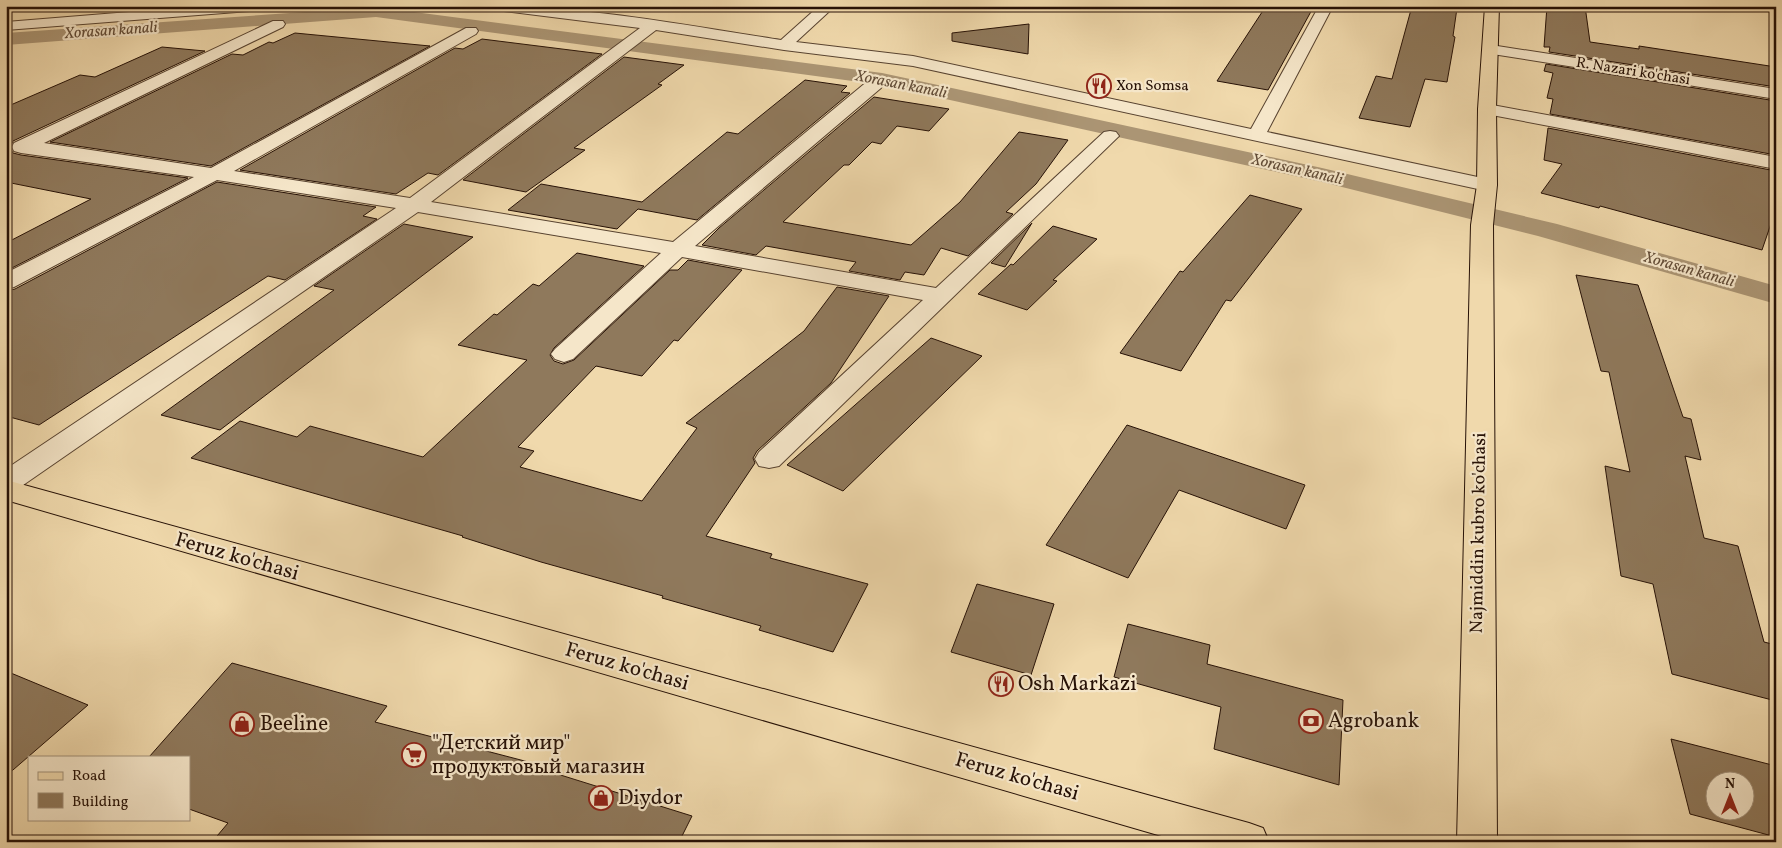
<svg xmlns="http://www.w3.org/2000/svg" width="1782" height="848" viewBox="0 0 1782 848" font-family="Vollkorn,serif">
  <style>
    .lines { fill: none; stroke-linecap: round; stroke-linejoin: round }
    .canal { fill: #ab9574; fill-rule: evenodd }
    .building { fill: #8f795c; stroke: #261106; fill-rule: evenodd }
    .minor-casing { stroke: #584330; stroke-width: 2 }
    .major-casing { stroke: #261106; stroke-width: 2 }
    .minor { fill: #f5e6c9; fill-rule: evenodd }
    .major { fill: #f0d9ac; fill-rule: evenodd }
    .labels { text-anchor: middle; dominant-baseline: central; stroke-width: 4.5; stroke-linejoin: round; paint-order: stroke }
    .far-street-label { font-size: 15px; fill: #261106; stroke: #f5e6c9 }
    .far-poi-label { font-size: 15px; fill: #261106; stroke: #f5e6c9; text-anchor: start }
    .far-water-label { font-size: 16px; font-style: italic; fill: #624c37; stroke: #f5e6c9 }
    .street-label { font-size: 18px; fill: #261106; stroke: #f5e6c9 }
    .near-street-label { font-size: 21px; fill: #261106; stroke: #f5e6c9 }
    .near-poi-label { font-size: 21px; fill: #261106; stroke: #f5e6c9; text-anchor: start }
  </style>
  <rect width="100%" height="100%" fill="#f0d9ac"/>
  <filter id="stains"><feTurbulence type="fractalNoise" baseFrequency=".004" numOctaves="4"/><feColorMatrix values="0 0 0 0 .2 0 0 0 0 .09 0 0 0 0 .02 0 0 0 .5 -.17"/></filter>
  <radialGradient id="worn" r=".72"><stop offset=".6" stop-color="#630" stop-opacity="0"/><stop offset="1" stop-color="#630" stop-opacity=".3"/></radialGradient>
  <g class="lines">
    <polygon class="canal" points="376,7 882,73 1322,168 1557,224 1776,286 1776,304 1538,236 1322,182 882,85 376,17 6,45 6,33"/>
  </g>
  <g class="building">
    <polygon points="1266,6 1314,6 1268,90 1217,81"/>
    <polygon points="1412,6 1457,8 1453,36 1455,37 1447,82 1425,79 1410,127 1359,118 1376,76 1392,79"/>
    <polygon points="1547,6 1585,6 1590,42 1639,49 1639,46 1776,67 1776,87 1549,52 1550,47 1544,47"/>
    <polygon points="1029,24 1028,54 952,41 952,33"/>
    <polygon points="295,33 430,46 211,166 50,142 232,54 243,55 269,42 273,43"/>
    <polygon points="482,39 602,54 438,175 428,173 396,194 240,170 455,48 463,49"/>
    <polygon points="162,47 205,51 13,141 10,148 13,153 21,155 188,178 6,271 6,243 91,199 6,182 6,107 80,75 95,77"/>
    <polygon points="624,57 684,65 658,84 662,85 574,148 585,150 526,192 463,180"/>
    <polygon points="1546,64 1776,101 1776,155 1550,114 1553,99 1547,98 1553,73 1544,71"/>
    <polygon points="805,80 847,86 841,92 850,93 697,220 638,209 617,229 508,210 541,184 642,202 727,132 738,134"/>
    <polygon points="874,97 949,109 929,131 897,126 881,144 872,142 849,165 844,165 783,222 911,245 960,202 1019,132 1068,140 1036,184 1006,212 1013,214 968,256 941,248 924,275 905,272 900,280 849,271 856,262 766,246 756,255 702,245 719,228"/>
    <polygon points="1548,128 1776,171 1776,209 1762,250 1600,206 1599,208 1541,193 1562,164 1544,160"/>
    <polygon points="217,182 376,207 363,216 377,219 285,280 268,276 39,425 6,416 6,291 15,289"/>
    <polygon points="1250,195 1302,209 1231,301 1226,300 1181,371 1120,353 1180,271 1183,272"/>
    <polygon points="1032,223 1005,267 991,263"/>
    <polygon points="404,224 473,237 220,430 161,415 334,290 314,286"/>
    <polygon points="1053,226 1097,239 1053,280 1057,281 1027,310 978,294 1011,264 1013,265"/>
    <polygon points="577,253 644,266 554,348 550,355 554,361 563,364 574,360 670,270 678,270 688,260 742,270 678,341 674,340 642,376 596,366 518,447 534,451 520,467 642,501 697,428 686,423 804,331 837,287 889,296 831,383 757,451 753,458 755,463 706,536 772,554 770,558 868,584 833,652 759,630 761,626 662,598 663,596 541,562 462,537 463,536 191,458 240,421 297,437 310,426 423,457 527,360 458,345 494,314 497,315 533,284 539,286"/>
    <polygon points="1576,275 1638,285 1683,417 1691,419 1701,460 1685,456 1704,538 1738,546 1764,642 1776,645 1776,701 1672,674 1653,584 1621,576 1605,466 1630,472 1609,372 1601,371"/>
    <polygon points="931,338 982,356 843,491 787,465"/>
    <polygon points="1127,425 1305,485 1286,529 1179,490 1128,578 1046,545"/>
    <polygon points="977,584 1054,604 1031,675 951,652"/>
    <polygon points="1128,624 1210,645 1207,664 1343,700 1339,785 1214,749 1221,707 1114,677"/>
    <polygon points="232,663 387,706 375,722 540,765 538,768 692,816 679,842 212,842 228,823 189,809 189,757 149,757"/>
    <polygon points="6,671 88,705 6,776"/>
    <path d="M1671,739L1776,766V837L1690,814ZM1714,780H1744V810H1714Z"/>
  </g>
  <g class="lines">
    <defs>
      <g id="minor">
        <polygon points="203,6 268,6 261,10 6,30 6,22"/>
        <path d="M488,6C586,6 684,25 781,40L819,6H835L796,42L913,56L1251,129L1319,6H1333L1267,132L1487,179L1494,181L1497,185L1494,189L1487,191L913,66L784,50L656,30L431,202L673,242L869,80H881L883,84L881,88L695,246L936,288L1104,132L1110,131L1116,132L1119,136L779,466L769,468L759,466L755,459L759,452L923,300L682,257L573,359L564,362L555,359L551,354L555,349L661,253L418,212L16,490L6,493V469L396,208L217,180L14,287L6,289V273L194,177L21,153L14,151L12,147L14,143L273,21H283L285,24L283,27L44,143L211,168L466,28H476L478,31L476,34L234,171L410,198L640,28L495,10Z"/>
        <polygon points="1491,45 1776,89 1776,99 1486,53 1483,50 1486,47"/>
        <polygon points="1487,104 1776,157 1776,169 1481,113 1478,109 1481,105"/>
      </g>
      <g id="major">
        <polygon points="1485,6 1499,6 1496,109 1497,185 1493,225 1497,842 1457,842 1471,225 1477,185 1478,109"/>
        <polygon points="6,480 1249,823 1263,828 1269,842 1182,842 6,500"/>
      </g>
    </defs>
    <use href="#minor" class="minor-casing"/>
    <use href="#major" class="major-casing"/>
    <use href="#minor" class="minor"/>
    <use href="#major" class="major"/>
  </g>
  <defs>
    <symbol id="restaurant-ring" viewBox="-11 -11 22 22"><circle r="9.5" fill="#f5e6c9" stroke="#8f2418" stroke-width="1.5"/><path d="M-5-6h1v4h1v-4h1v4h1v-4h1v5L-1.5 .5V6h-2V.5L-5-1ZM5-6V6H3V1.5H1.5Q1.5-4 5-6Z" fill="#8f2418"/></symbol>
    <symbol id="bank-ring" viewBox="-11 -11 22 22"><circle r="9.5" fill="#f5e6c9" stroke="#8f2418" stroke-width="1.5"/><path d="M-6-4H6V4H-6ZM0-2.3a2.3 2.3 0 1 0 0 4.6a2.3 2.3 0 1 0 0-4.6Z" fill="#8f2418"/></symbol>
    <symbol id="shop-ring" viewBox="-11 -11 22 22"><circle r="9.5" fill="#f5e6c9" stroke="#8f2418" stroke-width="1.5"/><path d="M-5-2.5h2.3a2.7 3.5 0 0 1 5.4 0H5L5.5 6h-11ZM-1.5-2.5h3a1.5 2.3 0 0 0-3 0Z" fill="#8f2418"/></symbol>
    <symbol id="supermarket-ring" viewBox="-11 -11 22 22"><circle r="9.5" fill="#f5e6c9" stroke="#8f2418" stroke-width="1.5"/><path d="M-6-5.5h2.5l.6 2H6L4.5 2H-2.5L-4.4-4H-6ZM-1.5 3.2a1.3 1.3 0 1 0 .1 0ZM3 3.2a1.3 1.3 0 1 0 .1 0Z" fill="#8f2418"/></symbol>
  </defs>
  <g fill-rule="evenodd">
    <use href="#restaurant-ring" x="1085" y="72" width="28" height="28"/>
    <use href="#restaurant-ring" x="987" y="670" width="28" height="28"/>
    <use href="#bank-ring" x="1297" y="707" width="28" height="28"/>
    <use href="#shop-ring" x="228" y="710" width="28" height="28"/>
    <use href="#supermarket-ring" x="400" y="741" width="28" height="28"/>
    <use href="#shop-ring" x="587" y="784" width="28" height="28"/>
  </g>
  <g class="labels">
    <g class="far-street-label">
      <text transform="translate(1633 72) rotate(9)">R. Nazari ko'chasi</text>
    </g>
    <g class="far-poi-label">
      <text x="1116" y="86">Xon Somsa</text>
    </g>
    <g class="far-water-label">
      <text transform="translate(111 31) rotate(-4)">Xorasan kanali</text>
      <text transform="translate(901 85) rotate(11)">Xorasan kanali</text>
      <text transform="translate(1297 170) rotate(13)">Xorasan kanali</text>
      <text transform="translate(1689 270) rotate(16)">Xorasan kanali</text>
    </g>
    <g class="street-label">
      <text transform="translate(1479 533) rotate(-89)">Najmiddin kubro ko'chasi</text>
    </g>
    <g class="near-street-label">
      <text transform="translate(237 557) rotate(16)">Feruz ko'chasi</text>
      <text transform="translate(627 667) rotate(16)">Feruz ko'chasi</text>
      <text transform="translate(1017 777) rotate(16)">Feruz ko'chasi</text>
    </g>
    <g class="near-poi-label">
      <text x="1018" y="684">Osh Markazi</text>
      <text x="1328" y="721">Agrobank</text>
      <text x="260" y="724">Beeline</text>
      <text x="432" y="743">"Детский мир"<tspan x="432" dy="24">продуктовый магазин</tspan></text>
      <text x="618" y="798">Diydor</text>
    </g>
  </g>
  <rect width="1782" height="848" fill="none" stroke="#f0d9ac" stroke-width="25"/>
  <rect x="8" y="8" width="1767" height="833" fill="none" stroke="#261106" stroke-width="2.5"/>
  <rect x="12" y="12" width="1757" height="823" fill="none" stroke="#261106"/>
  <rect x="28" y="756" width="162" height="65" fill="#f5e6c9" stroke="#a2917b"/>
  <rect x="38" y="772" width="25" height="8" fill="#f0d9ac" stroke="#a2917b"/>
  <text x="72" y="780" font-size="15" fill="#261106">Road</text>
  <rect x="38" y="793" width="25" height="15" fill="#8f795c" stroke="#a2917b"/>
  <text x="72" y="806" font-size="15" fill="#261106">Building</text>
  <g transform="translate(1730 796)"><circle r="24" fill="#f5e6c9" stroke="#a2917b"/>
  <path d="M0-4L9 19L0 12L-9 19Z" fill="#8f2418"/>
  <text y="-8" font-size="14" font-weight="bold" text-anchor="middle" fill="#261106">N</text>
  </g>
  <rect width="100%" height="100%" filter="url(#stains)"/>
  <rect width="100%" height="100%" fill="url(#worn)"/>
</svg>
